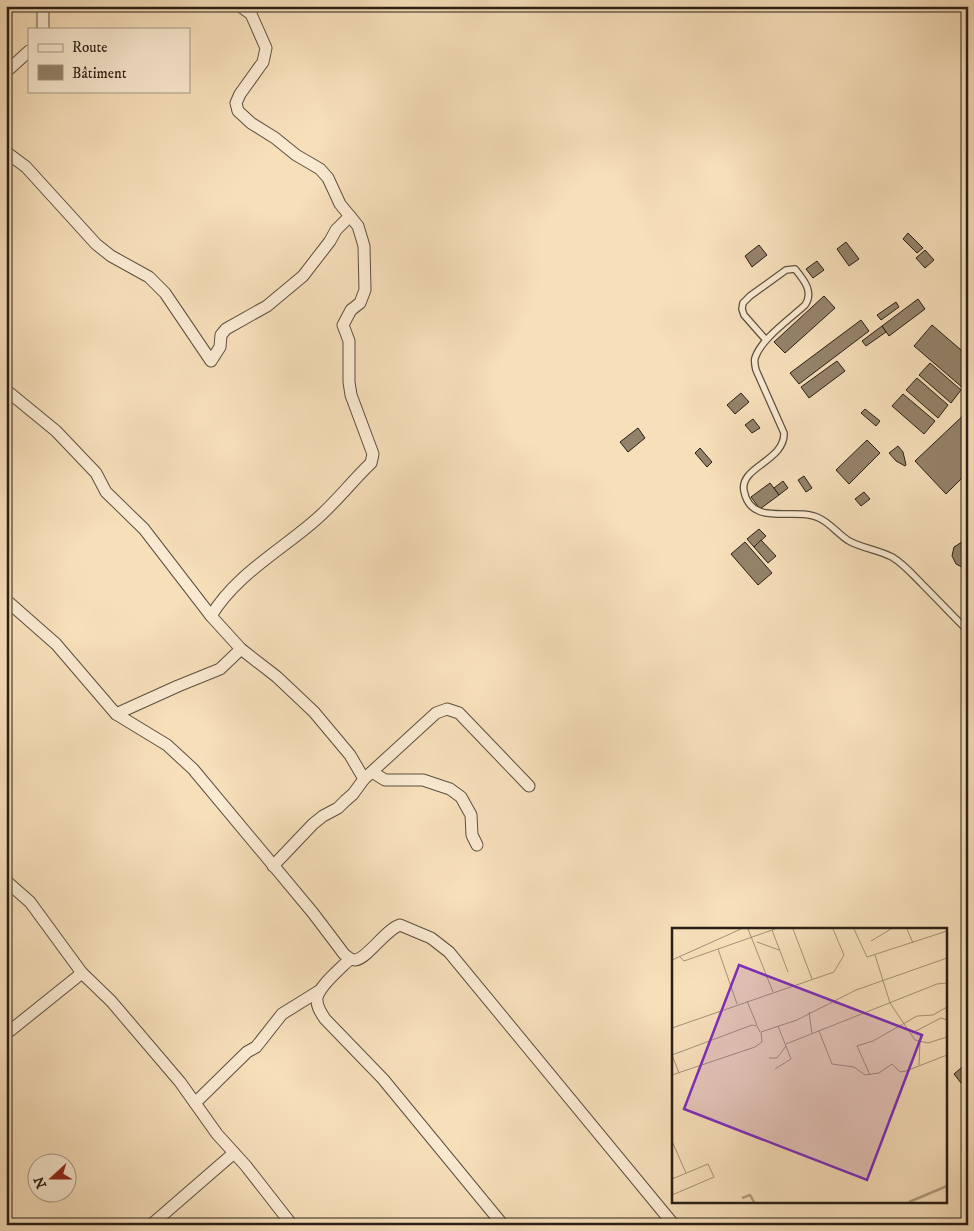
<svg xmlns="http://www.w3.org/2000/svg" width="974" height="1231" viewBox="0 0 974 1231" font-family="'IM FELL DW Pica',serif">
  <style>
    .building { fill: #94836b; stroke: #291f16 }
    .lines { fill: none; stroke-linecap: round; stroke-linejoin: round }
    .service-casing { stroke: #5c4f3f; stroke-width: 8 }
    .minor-casing { stroke: #5c4f3f; stroke-width: 13 }
    .service { stroke: #faead2; stroke-width: 5.5 }
    .minor { stroke: #faead2; stroke-width: 11 }
    .inset-river { fill: none; stroke: #b19e82; stroke-width: 2.5 }
    .inset-road { fill: none; stroke: #a59278; stroke-width: 1 }
    .view { fill: #7b2cbf; fill-opacity: 0.15; stroke: #7b2cbf; stroke-width: 2.5 }
    .inset-edge { fill: none; stroke: #291f16; stroke-width: 2.5 }
  </style>
  <rect width="100%" height="100%" fill="#f7dfba"/>
  <filter id="stains"><feTurbulence type="fractalNoise" baseFrequency=".004" numOctaves="4"/><feColorMatrix values="0 0 0 0 .2 0 0 0 0 .09 0 0 0 0 .02 0 0 0 .5 -.17"/></filter>
  <radialGradient id="worn" r=".72"><stop offset=".6" stop-color="#630" stop-opacity="0"/><stop offset="1" stop-color="#630" stop-opacity=".3"/></radialGradient>
  <g class="building">
    <polygon points="908,233 923,248 917,253 903,239"/>
    <polygon points="846,242 859,259 849,266 837,249"/>
    <polygon points="759,245 767,255 752,267 745,256"/>
    <polygon points="925,250 934,260 925,268 916,258"/>
    <polygon points="817,261 824,270 813,278 806,269"/>
    <polygon points="824,296 835,308 785,353 774,342"/>
    <polygon points="918,299 925,309 889,336 882,326"/>
    <polygon points="896,302 899,307 881,320 877,315"/>
    <polygon points="861,320 869,331 799,384 790,373"/>
    <polygon points="932,325 968,356 968,382 963,388 914,346"/>
    <polygon points="882,326 886,332 866,346 862,341"/>
    <polygon points="837,361 845,371 809,398 801,387"/>
    <polygon points="930,363 961,390 951,403 919,375"/>
    <polygon points="917,378 948,405 938,418 906,390"/>
    <polygon points="741,393 749,402 735,414 727,405"/>
    <polygon points="903,394 935,421 924,434 892,406"/>
    <polygon points="865,409 880,421 876,426 861,413"/>
    <polygon points="968,411 968,472 946,494 915,461"/>
    <polygon points="753,419 760,428 752,433 745,425"/>
    <polygon points="638,428 645,438 628,452 620,442"/>
    <polygon points="867,440 880,453 849,484 836,470"/>
    <polygon points="898,446 903,452 906,465 905,466 896,461 889,453"/>
    <polygon points="700,448 712,462 707,467 695,453"/>
    <polygon points="804,476 812,488 806,492 798,480"/>
    <polygon points="783,481 788,488 779,495 774,488"/>
    <polygon points="770,483 779,495 760,509 751,497"/>
    <polygon points="864,492 870,499 861,506 855,499"/>
    <polygon points="759,529 766,536 754,547 747,539"/>
    <polygon points="761,540 776,556 768,563 754,547"/>
    <polygon points="745,542 772,573 758,585 731,554"/>
    <polygon points="962,542 968,542 968,568 964,568 956,564 952,556 954,547"/>
    <polygon points="968,1062 968,1077 961,1083 954,1074"/>
  </g>
  <g class="lines">
    <defs>
      <path id="service" d="M766,340L744,315L742,309L743,303L750,296L786,270L795,269C804,280 814,292 805,305C790,319 761,339 755,358C754,362 755,366 756,370L784,433C785,461 739,467 744,491C751,528 794,506 819,518C830,523 838,534 849,541C862,548 878,550 892,557C904,564 913,575 923,585C938,600 953,616 968,631"/>
      <g id="minor">
        <polyline points="41,6 43,13 43,29"/>
        <polyline points="6,72 29,51"/>
        <polyline points="6,152 26,167 96,244 111,256 149,277 165,293 211,361 220,347 221,335 226,329 267,306 303,276 330,241 336,230 350,216"/>
        <polyline points="6,390 56,431 96,473 106,492 144,529 211,616 241,649 277,677 314,712 350,755 364,779"/>
        <path d="M6,600L56,644L116,714L167,745L193,769L313,913L344,954C347,956 350,960 355,960C367,959 385,930 400,925L431,938L449,952L674,1225"/>
        <path d="M211,616C235,576 278,552 312,523C334,505 351,482 371,463L373,454L351,395L349,382V341L343,325L351,310L360,303L365,290L364,246L358,226L340,204L328,178L320,169L296,155L275,138L251,123L238,111L236,103L240,94L263,62L266,48L251,14L240,6"/>
        <polyline points="116,714 178,686 220,669 241,649"/>
        <polyline points="372,772 385,780 423,780 450,789 461,797 471,815 472,835 477,845"/>
        <polyline points="273,866 313,824 323,816 338,808 345,801 353,794 364,779 436,713 447,709 459,713 529,786"/>
        <polyline points="6,881 30,902 82,973 111,1001 180,1082 217,1134 246,1166 292,1225"/>
        <path d="M350,959C341,968 319,986 317,998C316,1006 321,1013 325,1019L383,1079L503,1225"/>
        <polyline points="6,1034 82,973"/>
        <polyline points="195,1103 247,1052 256,1047 282,1014 319,991"/>
        <polyline points="151,1225 234,1153"/>
      </g>
    </defs>
    <use href="#service" class="service-casing"/>
    <use href="#minor" class="minor-casing"/>
    <use href="#service" class="service"/>
    <use href="#minor" class="minor"/>
  </g>
  <g transform="translate(672 928)">
    <rect width="275" height="275" fill="#f7dfba"/>
    <path class="inset-river" d="M70,270L78,267L82,274M237,274L275,258"/>
    <path class="inset-road" d="M76,1L101,64M121,1L140,51M182,1L195,29L275,3M235,1L241,15M100,2L116,44M199,13L219,1M85,14L107,22M46,21L65,76M203,27L218,75L243,112L256,115L275,109M7,28L12,33L103,1M0,32L69,1M75,73L85,97M137,84L140,106M0,100L162,44L172,27L161,1M147,103L160,136L182,139L193,147L207,145L220,136L228,144L234,143L275,127M240,105L269,90L275,92M114,116L265,56L275,55M0,127L80,97L85,98L88,104M0,127L7,145M97,130H105L114,118M247,137L248,113M103,141L119,131L106,98M0,147L83,119L90,114L89,104L125,92L184,62L275,30M198,147L185,118L201,113L245,88L261,87L275,79M0,213L14,245M0,251L36,236L42,249L0,267"/>
    <path class="view" d="M67,37L250,107L195,252L12,181Z"/>
    <rect width="275" height="275" class="inset-edge"/>
  </g>
  <rect width="974" height="1231" fill="none" stroke="#f7dfba" stroke-width="25"/>
  <rect x="8" y="8" width="959" height="1216" fill="none" stroke="#291f16" stroke-width="2.5"/>
  <rect x="12" y="12" width="949" height="1206" fill="none" stroke="#291f16"/>
  <rect x="28" y="28" width="162" height="65" fill="#faead2" stroke="#a69987"/>
  <rect x="38" y="44" width="25" height="8" fill="#faead2" stroke="#a69987"/>
  <text x="72" y="52" font-size="15" fill="#291f16">Route</text>
  <rect x="38" y="65" width="25" height="15" fill="#94836b" stroke="#a69987"/>
  <text x="72" y="78" font-size="15" fill="#291f16">Bâtiment</text>
  <g transform="translate(52 1178) rotate(249)"><circle r="24" fill="#faead2" stroke="#a69987"/>
  <path d="M0-4L9 19L0 12L-9 19Z" fill="#8f2418"/>
  <text y="-8" font-size="14" font-weight="bold" text-anchor="middle" fill="#291f16">N</text>
  </g>
  <rect width="100%" height="100%" filter="url(#stains)"/>
  <rect width="100%" height="100%" fill="url(#worn)"/>
</svg>
